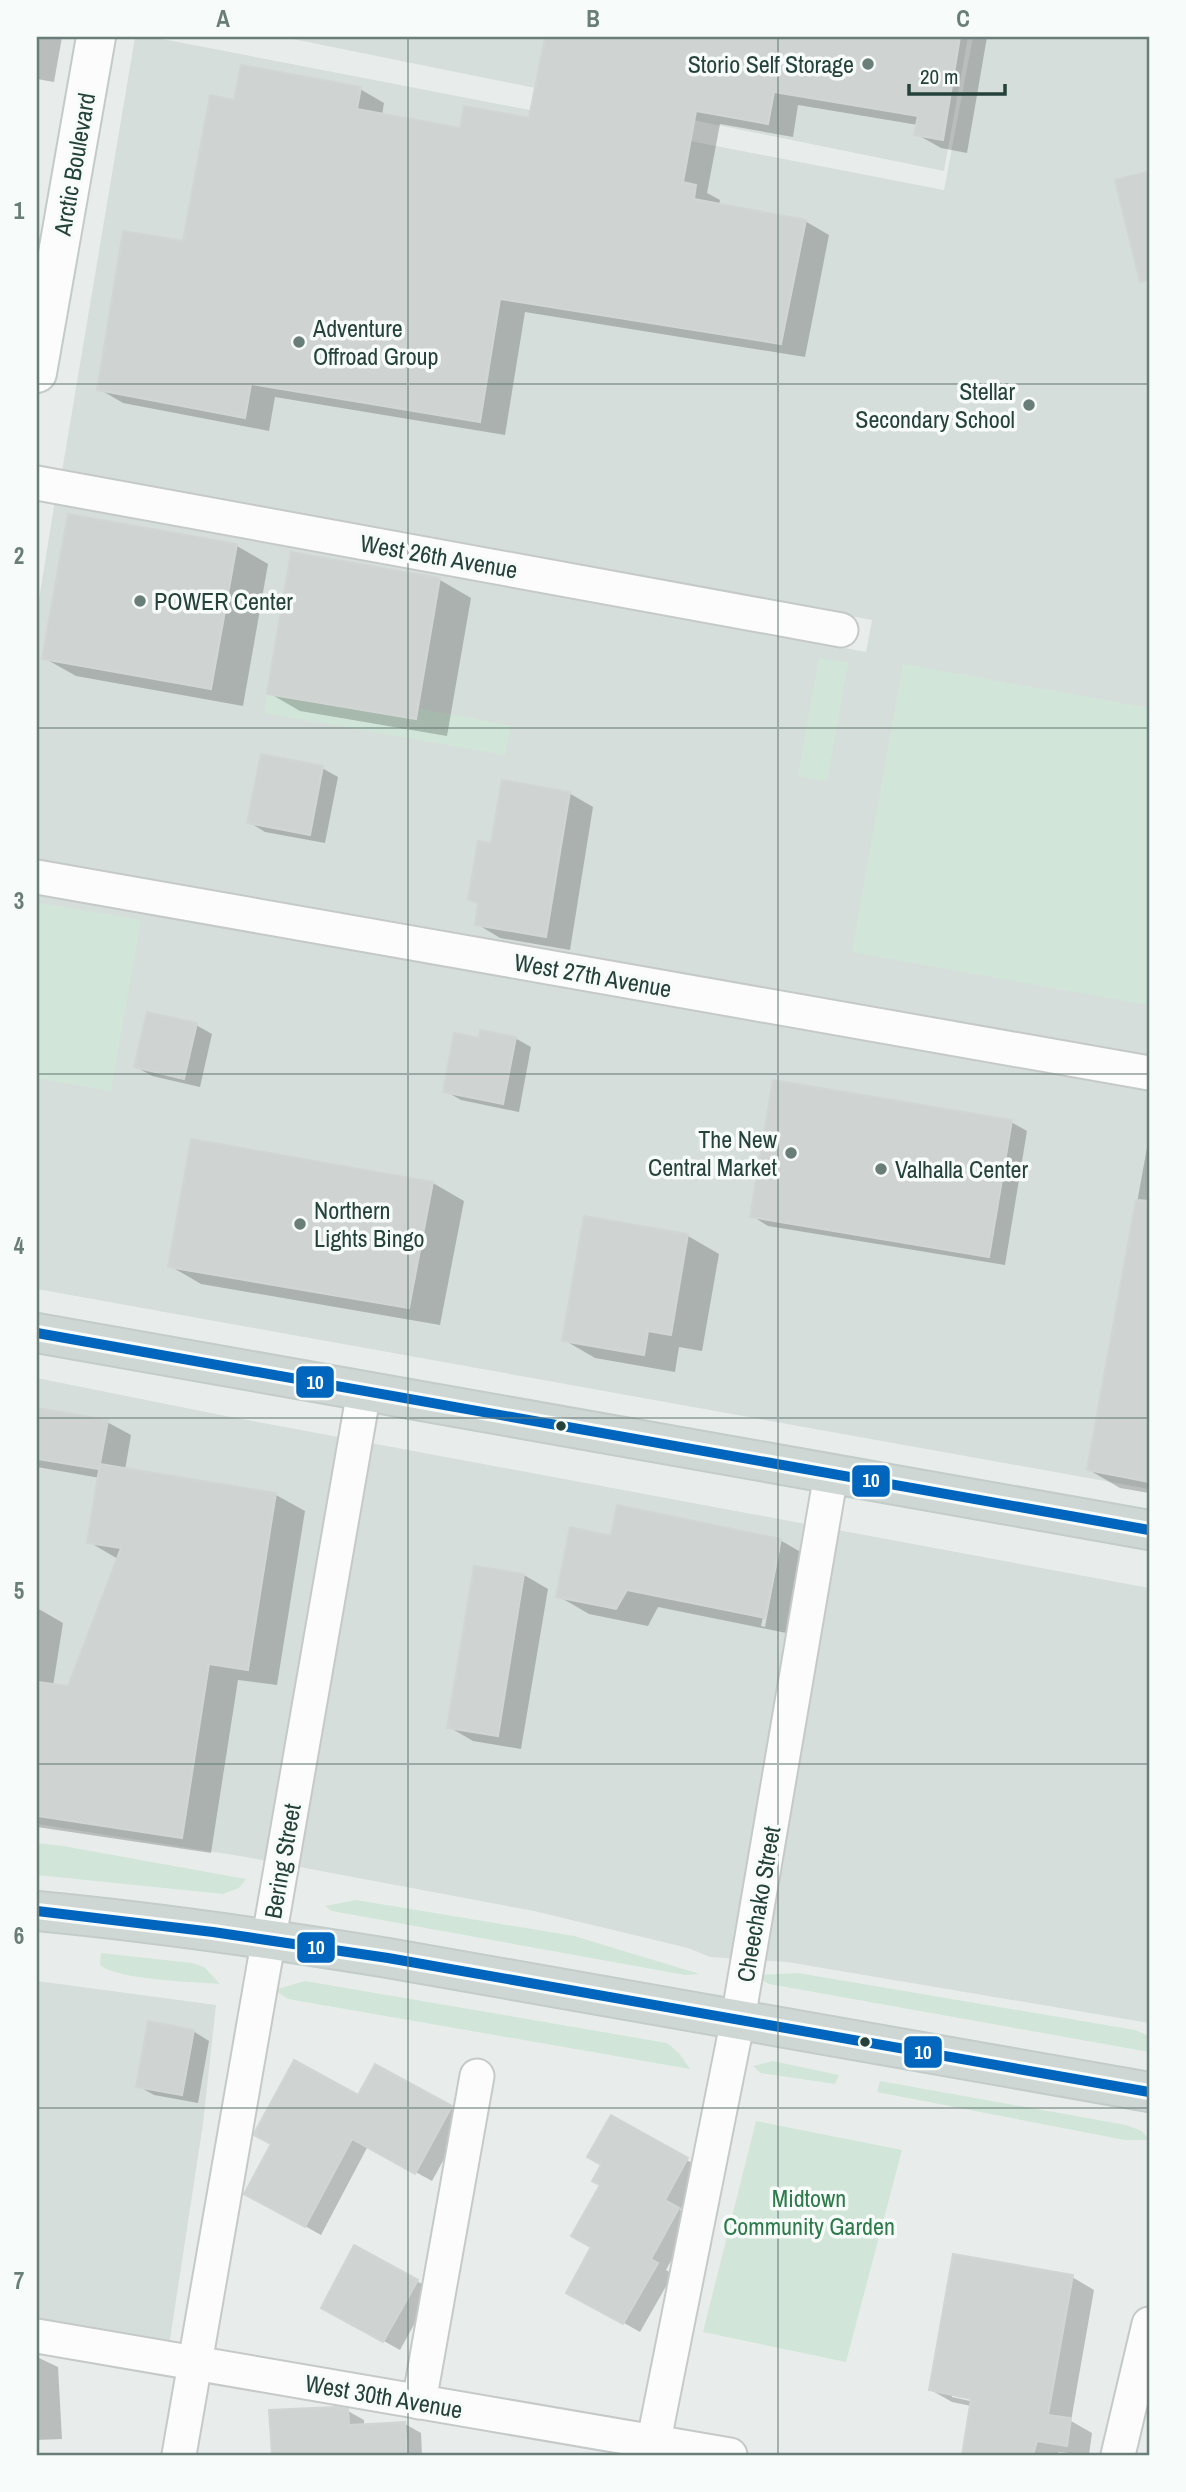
<svg xmlns="http://www.w3.org/2000/svg" width="1186" height="2492" viewBox="0 0 1186 2492" font-family="'Archivo Narrow',sans-serif">
  <style>
    .built { fill: #d6dedb }
    .green { fill: #d1e6d8 }
    .shadow { fill: #0003; fill-rule: evenodd }
    .building { fill: #cfd4d2; stroke: #d1d6d4; stroke-width: 2 }
    .lines { fill: none; stroke-linecap: round; stroke-linejoin: round }
    .street-casing { stroke: #c5cac8; stroke-width: 37 }
    .secondary-casing { stroke: #c3cbc8; stroke-width: 42 }
    .primary-casing { stroke: #c3ccc9; stroke-width: 42 }
    .street { stroke: #fcfcfc; stroke-width: 33 }
    .secondary { stroke: #fcfcfc; stroke-width: 38 }
    .primary { stroke: #cfd7d5; stroke-width: 38 }
    .bus-1-casing { stroke: #f7fbf9; stroke-width: 16 }
    .bus-1 { stroke: #0065bd; stroke-width: 10 }
    .grid { fill: none; stroke: #697e78; stroke-width: 2; stroke-opacity: 0.55 }
    .poi-dot { fill: #697e78; stroke: #f7fbf9; stroke-width: 2.5 }
    .bus-dot { fill: #24423a; stroke: #f7fbf9; stroke-width: 2.5 }
    .labels { text-anchor: middle; dominant-baseline: central; stroke-width: 7; stroke-linejoin: round; paint-order: stroke }
    .poi-label { font-size: 24px; fill: #24423a; stroke: #f7fbf9; text-anchor: start }
    .street-label { font-size: 24px; fill: #24423a; stroke: #f7fbf9 }
    .park-label { font-size: 24px; fill: #2d7a4b; stroke: #f7fbf9 }
    .line-badge { stroke: #f7fbf9; stroke-width: 2.5 }
    .badge-label { font-size: 19px; text-anchor: middle; font-weight: bold; fill: #fff }
    .neatline { fill: none; stroke: #697e78; stroke-width: 2.5 }
    .grid-label { font-size: 23px; text-anchor: middle; font-weight: bold; fill: #697e78 }
  </style>
  <rect width="100%" height="100%" fill="#e8edeb"/>
  <g class="built">
    <polygon points="135,37 152,37 944,190 973,37 1149,37 1149,1489 37,1289 37,612 55,500 441,568 866,652 872,620 62,471"/>
    <polygon points="283,37 968,37 944,171"/>
    <polygon points="37,1378 221,1415 1149,1588 1149,2023 787,1962 710,1957 688,1948 534,1911 246,1857 37,1824"/>
    <polygon points="37,1981 216,2005 203,2124 169,2346 37,2321"/>
  </g>
  <g class="green">
    <polygon points="819,658 848,663 827,781 798,776"/>
    <polygon points="903,664 1149,708 1149,1005 852,952"/>
    <polygon points="267,694 416,719 418,708 511,726 505,755 265,713"/>
    <polygon points="37,903 141,920 111,1091 37,1078"/>
    <polygon points="37,1843 63,1846 246,1879 239,1888 223,1894 37,1875"/>
    <polygon points="356,1900 574,1936 700,1974 685,1975 332,1911 325,1906"/>
    <path d="M101,1953L192,1963L204,1967L220,1984C194,1982 118,1980 100,1965Z"/>
    <polygon points="798,1973 1135,2030 1149,2036 1149,2052 769,1984 761,1980 759,1975"/>
    <polygon points="305,1981 667,2043 679,2053 690,2069 288,1999 274,1990"/>
    <polygon points="773,2061 839,2075 835,2084 760,2073 753,2066"/>
    <polygon points="880,2081 1126,2125 1142,2131 1149,2140 1125,2140 877,2092"/>
    <polygon points="756,2121 902,2150 846,2362 703,2332"/>
  </g>
  <g class="shadow">
    <polygon points="37,37 62,37 54,82 37,79"/>
    <polygon points="546,37 987,37 967,153 941,148 916,134 918,125 798,105 793,137 720,124 707,193 720,200 719,205 805,221 829,235 805,357 525,312 505,435 275,397 269,431 123,403 99,389 184,243 236,102 360,89 384,103 382,115 461,130 531,120"/>
    <polygon points="1149,173 1149,286 1140,248 1117,181"/>
    <polygon points="237,546 268,564 243,706 76,676 44,658"/>
    <polygon points="440,580 471,598 447,736 300,711 269,693"/>
    <polygon points="322,768 338,777 325,843 265,832 249,822"/>
    <polygon points="569,793 593,807 570,950 500,938 477,924 493,845"/>
    <polygon points="196,1025 212,1034 200,1087 152,1076 136,1067"/>
    <polygon points="515,1038 531,1047 519,1112 461,1100 445,1091 480,1040"/>
    <polygon points="1011,1122 1027,1131 1005,1265 768,1226 752,1216"/>
    <polygon points="1148,1142 1149,1143 1149,1493 1120,1488 1089,1470"/>
    <polygon points="433,1183 464,1201 440,1325 201,1284 170,1266"/>
    <polygon points="688,1236 719,1254 702,1351 679,1347 675,1372 595,1358 564,1340"/>
    <polygon points="37,1410 107,1422 131,1435 125,1470 276,1495 305,1511 277,1685 238,1680 211,1853 37,1827 37,1608 63,1623 53,1686 69,1688 118,1559 89,1542 100,1478 37,1467"/>
    <path d="M612,1538L780,1540L811,1558L796,1635L658,1607L648,1626L589,1614L558,1596ZM777,1549H780L765,1627L761,1626Z"/>
    <polygon points="475,1568 524,1575 548,1589 521,1749 473,1741 449,1727"/>
    <polygon points="193,2031 209,2041 198,2103 154,2095 138,2086"/>
    <polygon points="376,2066 467,2117 432,2181 368,2146 321,2235 246,2193 359,2098"/>
    <polygon points="611,2118 703,2169 680,2210 694,2218 666,2270 673,2274 640,2332 569,2292 593,2247"/>
    <polygon points="355,2247 433,2290 400,2350 323,2307"/>
    <path d="M1072,2277L1094,2290L1071,2421L1092,2433L1089,2455L1058,2452V2455H970L965,2451L971,2406L952,2402L931,2390ZM952,2393L979,2399V2403L952,2397Z"/>
    <polygon points="37,2357 58,2367 62,2439 37,2440"/>
    <polygon points="348,2411 364,2420 364,2426 405,2424 421,2433 422,2455 274,2455 271,2412"/>
  </g>
  <g class="building">
    <polygon points="545,37 960,37 943,140 914,135 918,116 774,92 768,124 696,111 683,182 696,185 694,199 806,220 781,344 500,299 480,422 251,384 245,418 97,390 123,231 183,241 210,95 234,100 241,65 361,87 357,109 460,128 464,106 529,118"/>
    <polygon points="1149,171 1149,280 1140,282 1115,180"/>
    <polygon points="68,514 237,544 211,689 42,659"/>
    <polygon points="291,552 440,578 416,719 267,694"/>
    <polygon points="261,754 323,766 310,835 247,823"/>
    <polygon points="502,780 570,792 546,937 475,925 478,903 468,899 478,841 491,843"/>
    <polygon points="147,1012 197,1023 184,1079 134,1067"/>
    <polygon points="480,1030 516,1037 503,1104 443,1092 454,1033 479,1038"/>
    <polygon points="773,1080 1012,1120 989,1257 750,1217"/>
    <polygon points="191,1139 433,1182 409,1308 168,1267"/>
    <polygon points="1136,1200 1149,1201 1149,1482 1087,1470"/>
    <polygon points="584,1216 688,1234 671,1335 648,1331 644,1355 562,1341"/>
    <polygon points="37,1408 108,1420 99,1469 37,1459"/>
    <polygon points="100,1464 276,1493 248,1670 209,1664 182,1838 37,1816 37,1682 68,1686 121,1548 87,1543"/>
    <polygon points="617,1505 781,1539 765,1618 627,1590 616,1609 556,1597 570,1527 611,1536"/>
    <polygon points="474,1566 524,1574 498,1736 447,1728"/>
    <polygon points="148,2021 194,2030 182,2095 136,2087"/>
    <polygon points="294,2060 358,2095 375,2064 452,2106 415,2174 352,2139 305,2227 244,2194 271,2144 254,2135 255,2132"/>
    <polygon points="611,2115 688,2158 665,2200 679,2208 651,2259 658,2263 623,2324 566,2293 591,2247 571,2236 600,2185 592,2181 601,2165 587,2157"/>
    <polygon points="354,2245 418,2280 383,2342 321,2308"/>
    <polygon points="953,2254 1073,2275 1048,2415 1071,2418 1067,2446 1037,2441 1033,2455 962,2455 971,2399 929,2390"/>
    <polygon points="336,2407 348,2409 349,2425 405,2422 407,2455 272,2455 269,2410"/>
  </g>
  <g class="lines">
    <defs>
      <g id="street">
        <polyline points="37,483 841,630"/>
        <polyline points="37,877 1149,1073"/>
        <polyline points="37,2336 730,2455"/>
        <polyline points="419,2402 477,2076"/>
        <polyline points="179,2455 364,1391"/>
        <polyline points="651,2455 738,2019 831,1474"/>
        <polyline points="1118,2455 1149,2324"/>
      </g>
      <polyline id="secondary" points="37,373 96,37"/>
      <g id="primary">
        <polyline points="37,1333 1149,1530"/>
        <path d="M37,1911C155,1922 271,1939 388,1958L1149,2092"/>
      </g>
    </defs>
    <use href="#street" class="street-casing"/>
    <use href="#secondary" class="secondary-casing"/>
    <use href="#primary" class="primary-casing"/>
    <use href="#street" class="street"/>
    <use href="#secondary" class="secondary"/>
    <use href="#primary" class="primary"/>
    <defs>
      <g id="bus-1">
        <polyline points="37,1333 1149,1530"/>
        <polyline points="37,1911 213,1932 388,1958 1149,2092"/>
      </g>
    </defs>
    <use href="#bus-1" class="bus-1-casing"/>
    <use href="#bus-1" class="bus-1"/>
  </g>
  <path class="grid" d="M408,37V2455M778,37V2455M37,384H1149M37,728H1149M37,1074H1149M37,1418H1149M37,1764H1149M37,2108H1149"/>
  <g class="poi-dot">
    <circle cx="868" cy="64" r="7"/>
    <circle cx="299" cy="342" r="7"/>
    <circle cx="1029" cy="405" r="7"/>
    <circle cx="140" cy="601" r="7"/>
    <circle cx="791" cy="1153" r="7"/>
    <circle cx="881" cy="1169" r="7"/>
    <circle cx="300" cy="1224" r="7"/>
  </g>
  <g class="bus-dot">
    <circle cx="561" cy="1426" r="6"/>
    <circle cx="865" cy="2042" r="6"/>
  </g>
  <g class="labels">
    <g class="poi-label">
      <text x="854" y="64" text-anchor="end">Storio Self Storage</text>
      <text x="313" y="328">Adventure<tspan x="313" dy="28">Offroad Group</tspan></text>
      <text x="1015" y="391" text-anchor="end">Stellar<tspan x="1015" dy="28">Secondary School</tspan></text>
      <text x="154" y="601">POWER Center</text>
      <text x="777" y="1139" text-anchor="end">The New<tspan x="777" dy="28">Central Market</tspan></text>
      <text x="895" y="1169">Valhalla Center</text>
      <text x="314" y="1210">Northern<tspan x="314" dy="28">Lights Bingo</tspan></text>
    </g>
    <g class="street-label">
      <text transform="translate(74 164) rotate(-80)">Arctic Boulevard</text>
      <text transform="translate(439 556) rotate(10)">West 26th Avenue</text>
      <text transform="translate(593 975) rotate(10)">West 27th Avenue</text>
      <text transform="translate(282 1861) rotate(-80)">Bering Street</text>
      <text transform="translate(758 1904) rotate(-80)">Cheechako Street</text>
      <text transform="translate(384 2396) rotate(10)">West 30th Avenue</text>
    </g>
    <g class="park-label">
      <text x="809" y="2198">Midtown<tspan x="809" dy="28">Community Garden</tspan></text>
    </g>
  </g>
  <g class="line-badge">
    <rect x="295" y="1365" width="40" height="34" rx="7" fill="#0065bd"/>
    <rect x="851" y="1464" width="40" height="34" rx="7" fill="#0065bd"/>
    <rect x="296" y="1931" width="40" height="33" rx="7" fill="#0065bd"/>
    <rect x="903" y="2035" width="40" height="34" rx="7" fill="#0065bd"/>
  </g>
  <g class="badge-label">
    <text x="315" y="1389">10</text>
    <text x="871" y="1487">10</text>
    <text x="316" y="1954">10</text>
    <text x="923" y="2059">10</text>
  </g>
  <rect width="1186" height="2492" fill="none" stroke="#f7fbf9" stroke-width="77"/>
  <path d="M909 84v10h96v-10" fill="none" stroke="#24423a" stroke-width="3.5"/>
  <text x="920" y="84" font-size="21" fill="#24423a" stroke="#f7fbf9" stroke-width="5" paint-order="stroke">20 m</text>
  <rect x="38" y="38" width="1110" height="2416" class="neatline"/>
  <g class="grid-label">
    <text x="223" y="27">A</text>
    <text x="593" y="27">B</text>
    <text x="963" y="27">C</text>
    <text x="19" y="219">1</text>
    <text x="19" y="564">2</text>
    <text x="19" y="909">3</text>
    <text x="19" y="1254">4</text>
    <text x="19" y="1599">5</text>
    <text x="19" y="1944">6</text>
    <text x="19" y="2289">7</text>
  </g>
</svg>
